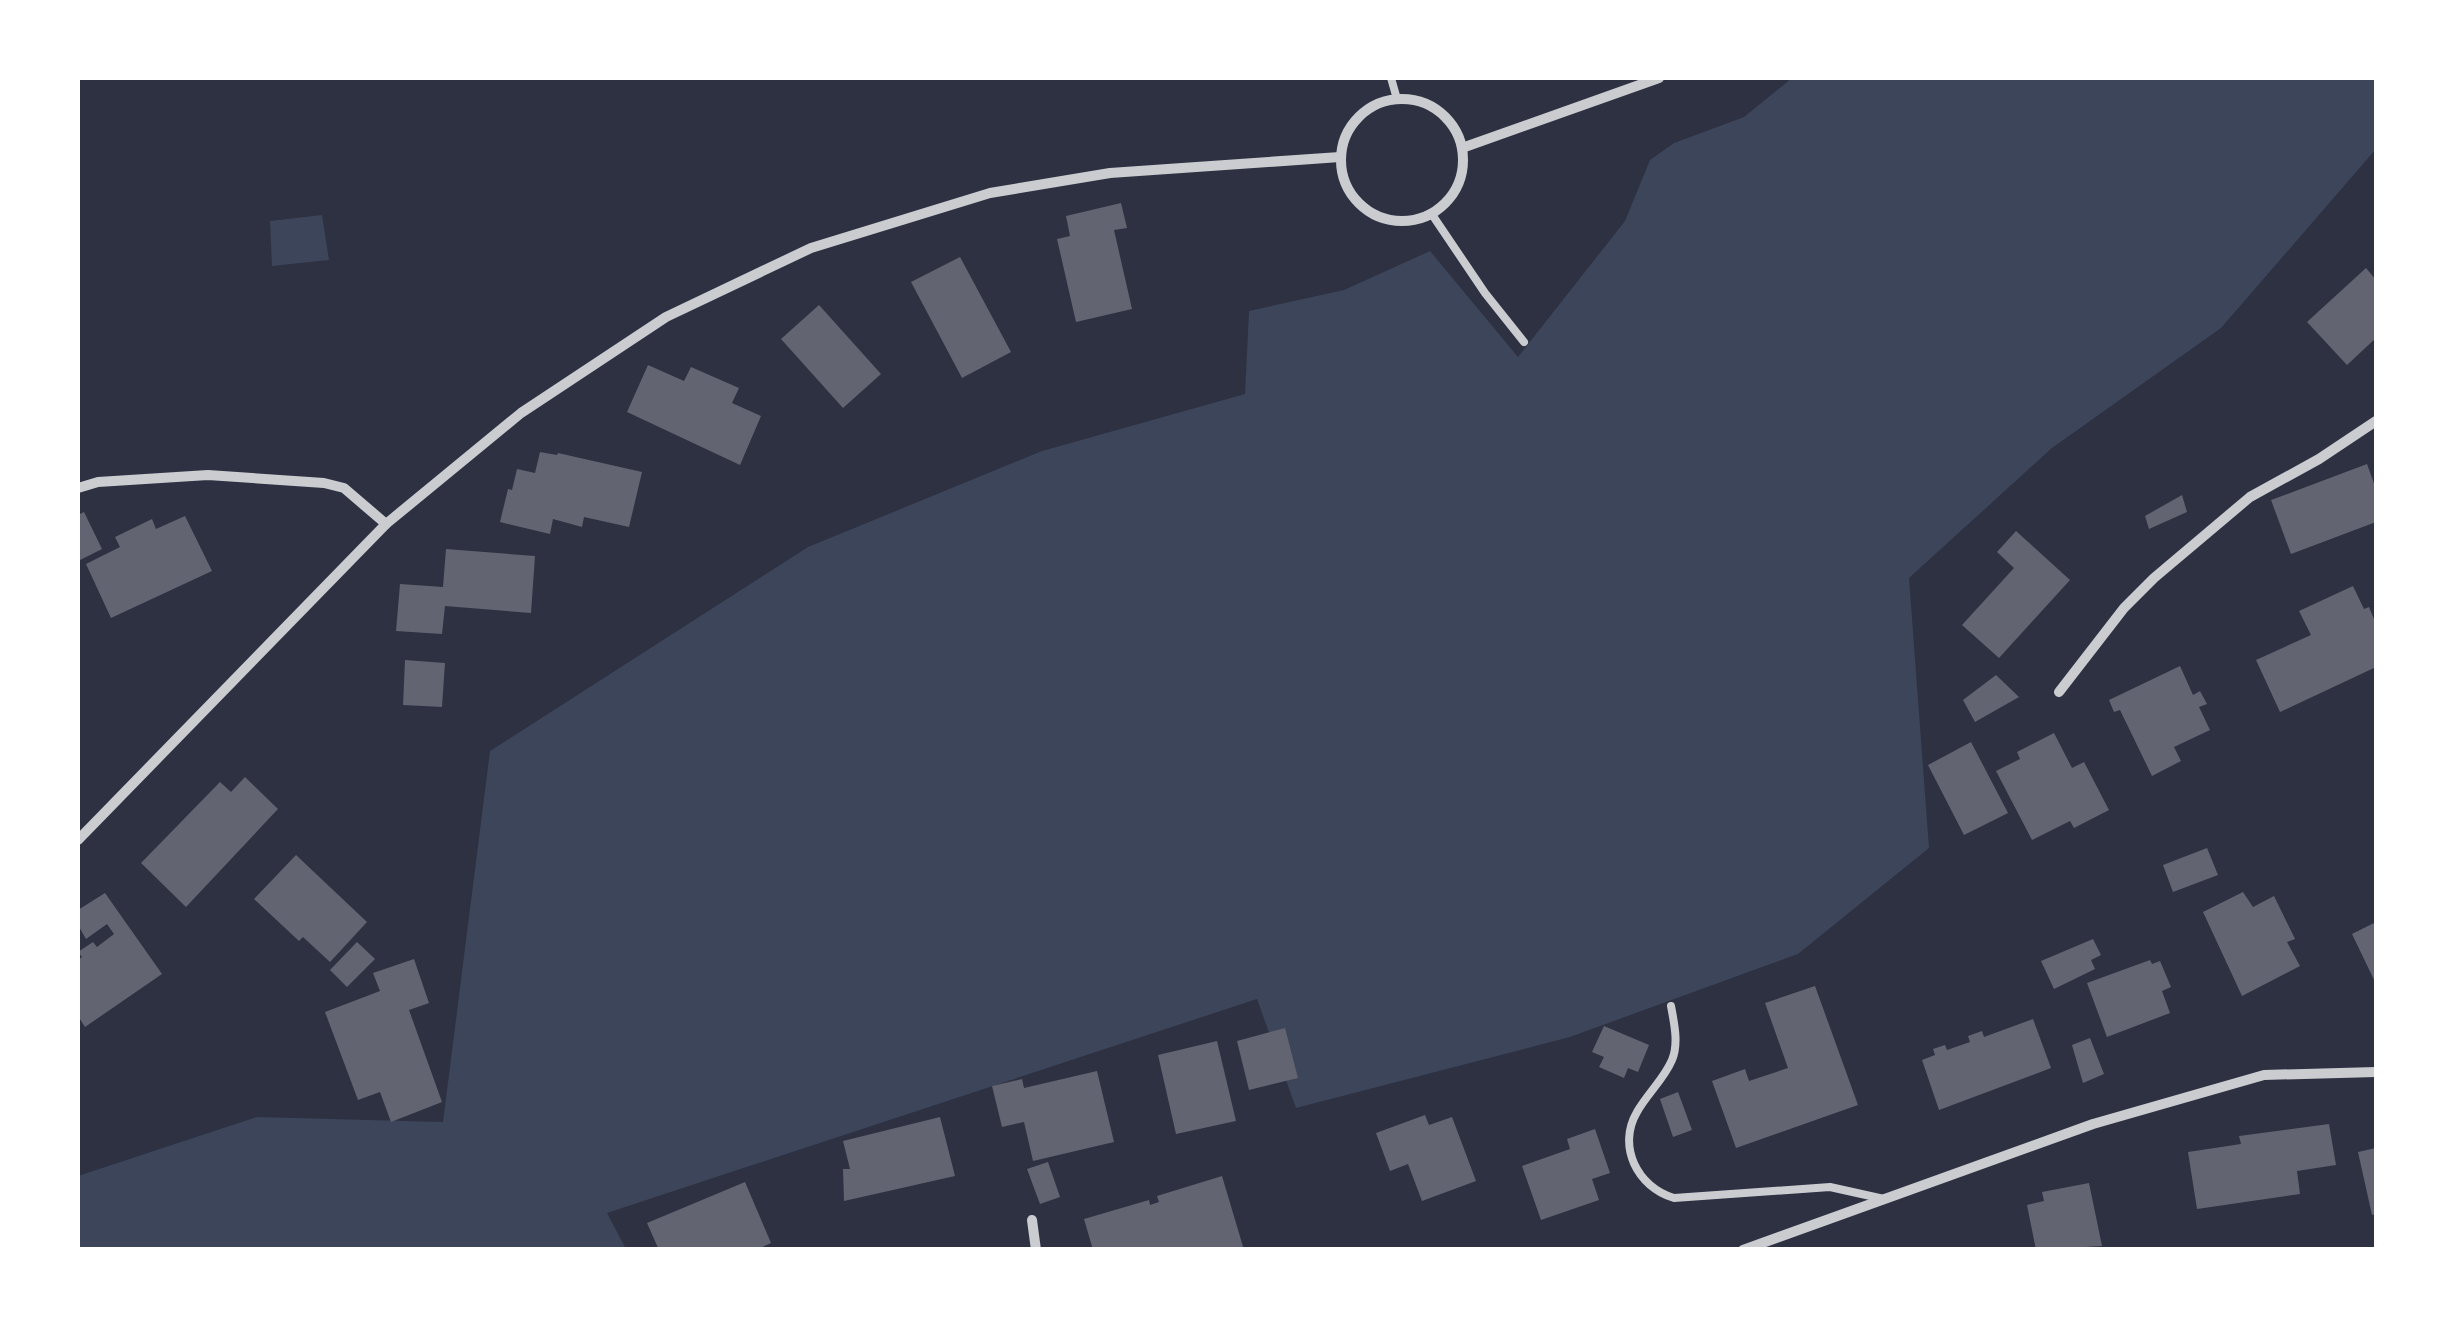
<svg xmlns="http://www.w3.org/2000/svg" width="2454" height="1327" viewBox="0 0 2454 1327" font-family="Poppins,sans-serif">
  <style>
    .green { fill: #3c4559 }
    .building { fill: #626471 }
    .lines { fill: none; stroke-linecap: round; stroke-linejoin: round }
    .service { stroke: #caccd0; stroke-width: 8 }
    .minor { stroke: #caccd0; stroke-width: 10 }
  </style>
  <rect width="100%" height="100%" fill="#2d3142"/>
  <g class="green">
    <polygon points="1792,78 2376,78 2376,149 2221,328 2052,448 1909,578 1929,848 1798,954 1570,1037 1296,1108 1257,999 607,1213 626,1249 78,1249 78,1176 257,1117 443,1122 490,751 808,547 1042,451 1245,394 1249,311 1344,290 1430,251 1518,357 1625,221 1650,160 1674,143 1744,117"/>
    <polygon points="322,215 329,260 272,266 270,221"/>
  </g>
  <g class="building">
    <polygon points="1121,203 1127,228 1114,230 1132,309 1076,322 1057,239 1070,236 1066,216"/>
    <polygon points="960,257 1011,352 962,378 911,282"/>
    <polygon points="2366,268 2376,280 2376,338 2347,365 2307,322"/>
    <polygon points="819,305 881,374 843,408 781,339"/>
    <polygon points="648,365 684,381 691,367 739,388 732,403 761,416 740,465 627,412"/>
    <polygon points="540,452 557,455 558,453 642,472 629,527 584,517 582,527 553,519 550,534 500,522 508,489 512,490 517,469 535,473"/>
    <polygon points="2367,464 2376,489 2376,522 2291,554 2271,500"/>
    <polygon points="2182,495 2187,512 2149,529 2145,516"/>
    <polygon points="84,512 102,549 78,561 78,515"/>
    <polygon points="185,516 212,571 111,618 86,564 120,547 115,537 152,519 156,529"/>
    <polygon points="2016,531 2070,580 1999,658 1962,625 2014,568 1997,552"/>
    <polygon points="446,549 535,556 531,613 445,606 442,634 396,631 400,584 443,587"/>
    <polygon points="2353,586 2364,609 2369,607 2376,624 2376,667 2280,712 2256,660 2311,635 2299,611"/>
    <polygon points="405,660 445,663 442,707 403,705"/>
    <polygon points="2180,666 2193,695 2200,691 2207,704 2199,707 2210,730 2174,747 2181,761 2152,776 2120,710 2114,712 2109,700"/>
    <polygon points="1996,675 2019,697 1975,722 1963,700"/>
    <polygon points="2054,733 2072,768 2084,762 2109,810 2074,828 2070,821 2032,840 1996,771 2020,759 2017,752"/>
    <polygon points="1971,742 2008,813 1964,835 1928,765"/>
    <polygon points="245,777 278,809 186,907 141,863 220,782 231,792"/>
    <polygon points="2207,848 2218,875 2173,892 2163,865"/>
    <polygon points="296,855 367,922 330,962 303,937 299,941 254,899"/>
    <polygon points="2243,892 2253,907 2274,896 2295,939 2287,942 2300,966 2242,996 2203,912"/>
    <polygon points="105,893 162,974 85,1027 78,1016 78,960 82,957 78,952 93,942 97,947 114,934 107,924 86,939 78,925 78,910"/>
    <polygon points="2376,922 2376,984 2352,934"/>
    <polygon points="2093,939 2101,955 2091,960 2095,969 2054,989 2041,961"/>
    <polygon points="357,942 375,959 347,987 330,970"/>
    <polygon points="414,959 429,1003 409,1010 442,1102 391,1122 380,1092 358,1100 325,1012 380,991 373,973"/>
    <polygon points="2150,960 2152,964 2160,961 2171,987 2162,991 2170,1013 2107,1037 2087,983"/>
    <polygon points="1815,986 1858,1105 1736,1148 1712,1081 1745,1069 1749,1081 1788,1068 1765,1003"/>
    <polygon points="2033,1019 2051,1068 1939,1110 1922,1060 1935,1055 1933,1049 1945,1045 1947,1050 1970,1042 1968,1036 1982,1031 1984,1037"/>
    <polygon points="1604,1026 1649,1045 1638,1072 1628,1068 1624,1078 1599,1067 1604,1057 1592,1052"/>
    <polygon points="1285,1028 1298,1078 1249,1090 1237,1041"/>
    <polygon points="2090,1038 2104,1074 2083,1083 2072,1045"/>
    <polygon points="1217,1041 1236,1121 1176,1134 1158,1055"/>
    <polygon points="1097,1071 1114,1142 1033,1161 1024,1122 1002,1127 992,1086 1022,1079 1024,1088"/>
    <polygon points="1678,1092 1692,1130 1673,1137 1660,1099"/>
    <polygon points="1425,1115 1429,1125 1452,1117 1476,1181 1422,1201 1408,1164 1390,1171 1376,1133"/>
    <polygon points="940,1117 955,1176 844,1201 843,1169 850,1169 843,1141"/>
    <polygon points="2329,1124 2336,1165 2297,1171 2300,1194 2197,1209 2188,1152 2241,1144 2239,1136"/>
    <polygon points="1595,1129 1610,1173 1592,1179 1599,1200 1541,1220 1522,1166 1570,1149 1567,1139"/>
    <polygon points="2376,1148 2376,1214 2372,1215 2358,1152"/>
    <polygon points="1048,1162 1060,1197 1040,1204 1027,1169"/>
    <polygon points="1222,1176 1244,1250 1093,1250 1084,1219 1149,1200 1150,1205 1159,1202 1157,1196"/>
    <polygon points="745,1182 771,1243 756,1250 659,1250 647,1223"/>
    <polygon points="2089,1183 2102,1246 2036,1250 2027,1205 2044,1201 2042,1192"/>
  </g>
  <g class="lines">
    <g class="service">
      <polyline points="1391,78 1397,99"/>
      <polyline points="1431,213 1485,293 1524,342"/>
      <path d="M1671,1006C1674,1023 1679,1043 1672,1060C1664,1079 1647,1094 1637,1112C1617,1146 1637,1187 1674,1198L1830,1187L1884,1199"/>
    </g>
    <g class="minor">
      <circle cx="1402" cy="160" r="61"/>
      <polyline points="1462,148 1659,78"/>
      <polyline points="78,488 98,482 208,475 324,483 344,488 386,524"/>
      <polyline points="2059,692 2124,608 2154,578 2250,497 2319,459 2376,421"/>
      <polyline points="78,840 386,524 521,413 666,317 811,248 990,193 1110,173 1340,157"/>
      <polyline points="1032,1220 1036,1250"/>
      <polyline points="1743,1250 2093,1124 2264,1075 2376,1072"/>
    </g>
  </g>
  <rect width="2454" height="1327" fill="none" stroke="#ffffff" stroke-width="160"/>
</svg>
